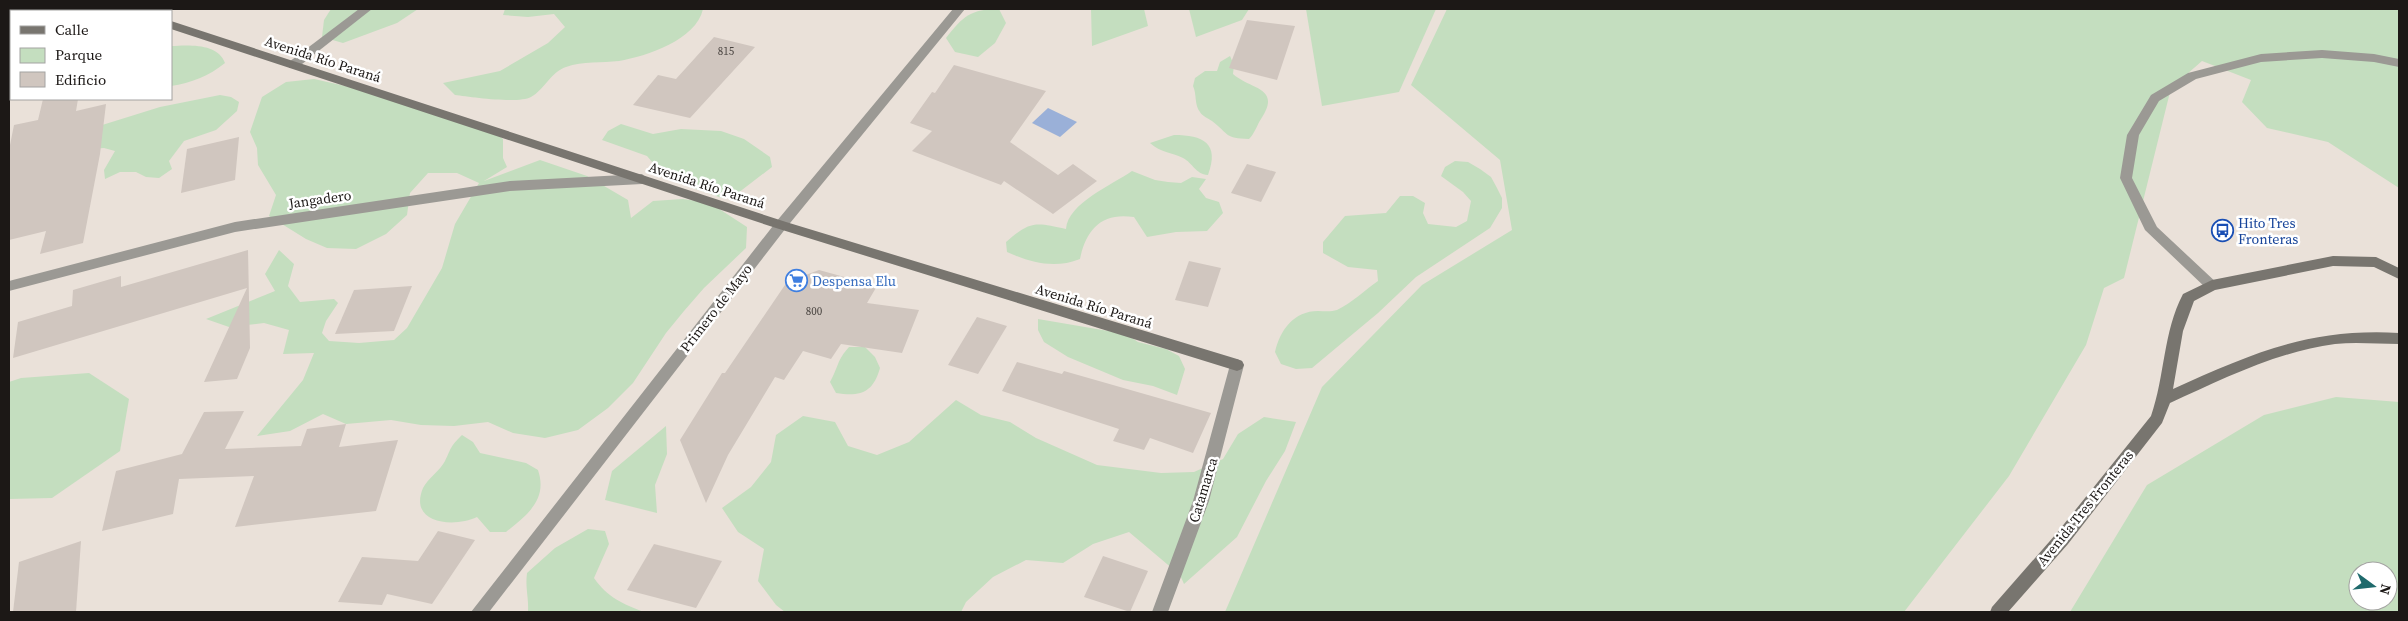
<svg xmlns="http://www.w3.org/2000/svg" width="2408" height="621" viewBox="0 0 2408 621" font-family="'Source Serif 4',serif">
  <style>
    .green { fill: #c4debf; fill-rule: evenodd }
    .water { fill: #9ab0d8 }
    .building { fill: #d0c6bf }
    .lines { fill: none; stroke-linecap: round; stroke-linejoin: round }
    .minor { fill: #9b9994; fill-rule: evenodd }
    .secondary { fill: #78756f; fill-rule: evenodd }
    .labels { text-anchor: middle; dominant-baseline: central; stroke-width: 5; stroke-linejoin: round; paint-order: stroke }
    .number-label { font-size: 11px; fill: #494440 }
    .street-label { font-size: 14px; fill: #1c1816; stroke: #fff }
    .transit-label { font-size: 14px; fill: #164399; stroke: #fff; text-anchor: start }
    .shop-label { font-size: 14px; fill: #366cbe; stroke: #fff; text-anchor: start }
  </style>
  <rect width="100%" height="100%" fill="#eae1d9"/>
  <g class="green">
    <polygon points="331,9 418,9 397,23 343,43 322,37 324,20"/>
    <path d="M505,9H703C696,40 647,56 619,61C602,63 583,61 566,67C551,72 544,90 531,97C518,104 471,97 455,95L443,83L500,71L548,43L565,27L554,14L528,17L503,15Z"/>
    <path d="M999,9L1006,23L995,43L978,57L955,52L946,38C963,16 971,9 999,9Z"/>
    <polygon points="1091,9 1144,9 1148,26 1092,46"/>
    <polygon points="1189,9 1249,9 1242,20 1196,37"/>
    <polygon points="1306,9 1436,9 1399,92 1322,106"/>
    <polygon points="1447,9 2399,9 2399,188 2328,142 2267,128 2242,102 2251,80 2202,61 2171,88 2124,278 2104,288 2086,345 2009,476 1904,612 1225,612 1322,387 1422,285 1512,230 1500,160 1411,85"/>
    <path d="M171,46C189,45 218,43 225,63C209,76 191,83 171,86Z"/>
    <path d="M1230,56L1234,65L1233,74C1251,90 1282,87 1261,119C1257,125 1255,133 1249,139C1224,138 1230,135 1212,121C1209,119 1202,116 1200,112C1194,105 1197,94 1193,86L1195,78L1205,71H1217L1220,62Z"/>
    <polygon points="314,79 381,94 488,127 503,139 503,158 507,167 484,181 540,160 587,176 628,200 631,218 653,201 683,199 710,203 747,227 746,248 704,288 684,311 666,333 633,383 608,408 578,430 545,438 513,433 488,422 454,426 421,425 391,420 346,424 323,414 290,431 257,436 303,380 314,353 283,354 289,330 264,323 229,327 206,319 275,291 265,274 279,250 294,264 288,286 300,302 334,299 338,303 326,321 322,333 329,341 359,343 394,340 407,328 442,268 455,224 479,183 457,173 428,173 410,193 407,215 386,234 356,249 327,248 306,239 269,216 276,195 258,165 257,148 250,132 262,97 286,82"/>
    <polygon points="220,95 231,97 239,102 237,111 216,130 184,141 169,161 172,169 159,178 146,177 136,172 120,172 105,179 104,170 115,151 104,148 90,149 99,126 160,107"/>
    <polygon points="621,124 653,134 681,129 721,131 744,139 770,157 772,167 738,193 722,198 664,178 655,172 653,163 647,156 602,140 608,131"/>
    <path d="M1174,135C1203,135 1220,143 1208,175C1195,174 1193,163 1183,158C1171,152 1161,153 1150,143Z"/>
    <path d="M1455,161L1468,162L1480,169L1491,177L1497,188L1502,198V208L1490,228L1416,277L1378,313L1312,368L1296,369L1281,364L1275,352C1280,330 1294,311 1318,311C1324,311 1331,312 1337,310C1352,303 1365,290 1378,281L1377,270L1348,267L1323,253V242L1345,216L1386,213L1400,196H1413L1425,203L1423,213L1428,224L1456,227L1467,221L1471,201L1463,192L1441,176L1445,167Z"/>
    <path d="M1132,171L1155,180L1168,182L1181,183L1192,177L1206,179L1199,189L1206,198L1219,202L1223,213L1207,231L1176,232L1147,237L1134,217C1102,212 1086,229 1080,259C1055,269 1031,263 1007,252L1006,242C1030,221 1035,222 1066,229C1068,203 1112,185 1132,171Z"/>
    <polygon points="1038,319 1126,334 1138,342 1166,349 1179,356 1185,369 1177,395 1153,386 1123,380 1068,357 1044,342 1038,330"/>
    <path d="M849,347H865L875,357L880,368C873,393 860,397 836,393L830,382C838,368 837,360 849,347Z"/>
    <polygon points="89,373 129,399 120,451 52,498 9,499 9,382 21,378"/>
    <path d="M2336,397L2399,402V612H2070L2147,485L2264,415ZM2358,571H2388V601H2358Z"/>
    <polygon points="956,400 981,415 1010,422 1036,438 1097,465 1161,473 1194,472 1223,459 1238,434 1264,417 1296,422 1285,451 1266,481 1237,537 1184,584 1180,575 1129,532 1093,544 1063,563 1026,560 993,577 966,602 961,612 785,612 776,605 758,581 764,549 738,532 722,508 751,487 771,462 776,435 803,416 835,422 848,446 877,455 909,442"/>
    <polygon points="666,426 667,454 655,485 657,513 605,500 612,471"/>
    <path d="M462,435L473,442L480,453L526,463L538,470C548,500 527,515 506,532H490L477,517C454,528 408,524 423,488C428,478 440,471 445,461C452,447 449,448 462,435Z"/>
    <path d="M588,529L605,531L609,544L594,578C607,597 623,604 644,612H528C529,599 525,587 527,573L555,548Z"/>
  </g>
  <polygon class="water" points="1048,108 1077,122 1060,137 1032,123"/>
  <g class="building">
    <polygon points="1247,20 1295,26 1277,80 1229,68"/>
    <polygon points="714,37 755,47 690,118 633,105 658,75 676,79"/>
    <polygon points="954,65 1046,91 1010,142 1058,175 1073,164 1097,181 1053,214 1004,181 1001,185 912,151 932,131 910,123 932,92 935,93"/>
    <polygon points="43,99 78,99 76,111 106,104 100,154 83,243 40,254 46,231 9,240 9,150 14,125 38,120"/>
    <polygon points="239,137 235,180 181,193 187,149"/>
    <polygon points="1247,164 1276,172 1261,202 1231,193"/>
    <polygon points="248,250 250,348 237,379 204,382 247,288 13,358 18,322 72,306 73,290 121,276 121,287"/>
    <polygon points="1189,261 1221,268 1208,307 1175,300"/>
    <polygon points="819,270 877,286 867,303 919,310 902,353 841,344 831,359 803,351 784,380 775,377 728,455 706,503 680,440 722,373 725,373 787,282"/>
    <polygon points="412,286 394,331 335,334 354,290"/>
    <polygon points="977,317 1007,326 978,374 948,365"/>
    <polygon points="1017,362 1062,374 1064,371 1211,413 1193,453 1150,438 1144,450 1113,441 1119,429 1002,391"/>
    <polygon points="244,411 225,449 301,446 307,429 346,424 339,447 398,440 376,511 235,527 254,476 179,479 173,514 102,531 116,471 182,454 204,412"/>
    <polygon points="438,531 475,540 432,604 387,594 382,605 338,602 362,557 418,561"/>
    <polygon points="81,541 76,612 13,612 19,562"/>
    <polygon points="654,544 722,561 696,608 627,590"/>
    <polygon points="1103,556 1148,571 1130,612 1084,597"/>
  </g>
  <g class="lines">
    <g class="minor">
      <polygon points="359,9 372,9 297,68 289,68 289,62"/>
      <polygon points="953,9 965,9 786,228 489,612 471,612 776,222"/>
      <polygon points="2322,50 2374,54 2399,59 2399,67 2374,62 2322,58 2261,62 2196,79 2159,101 2139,135 2132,178 2157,227 2219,285 2212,290 2207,289 2145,230 2120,178 2127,135 2151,95 2188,73 2261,54"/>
      <polygon points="642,174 648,179 642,184 510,191 235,232 9,291 9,281 235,222 510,181"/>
      <polygon points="1237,359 1242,361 1244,365 1209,501 1168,612 1152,612 1193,501 1230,365 1232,361"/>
    </g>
    <g class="secondary">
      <polygon points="116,9 133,9 135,11 117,11"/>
      <polygon points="171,21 786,222 1237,359 1242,361 1244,365 1242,369 1237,371 776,228 171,29"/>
      <path d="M2333,256L2376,257L2399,268V279L2374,267L2333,266L2215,290L2194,301L2183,331L2173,389C2253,353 2309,328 2399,333V344C2378,344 2356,342 2335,344C2276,352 2223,379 2170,403L2162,423L2068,544L2008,612H1990L1992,607L2056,534L2151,416C2165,376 2163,332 2183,294L2212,280Z"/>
    </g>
  </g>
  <defs>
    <symbol id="bus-ring" viewBox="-11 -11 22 22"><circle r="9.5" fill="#fff" stroke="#1a4fb4" stroke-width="1.5"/><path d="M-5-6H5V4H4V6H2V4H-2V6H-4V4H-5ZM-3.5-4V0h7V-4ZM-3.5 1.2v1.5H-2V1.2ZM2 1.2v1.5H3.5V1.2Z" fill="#1a4fb4"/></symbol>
    <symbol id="supermarket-ring" viewBox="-11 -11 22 22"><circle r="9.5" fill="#fff" stroke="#3f7fe0" stroke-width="1.5"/><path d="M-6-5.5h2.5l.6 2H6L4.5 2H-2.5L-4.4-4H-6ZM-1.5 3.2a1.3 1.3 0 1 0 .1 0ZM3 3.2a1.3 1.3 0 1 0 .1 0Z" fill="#3f7fe0"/></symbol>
  </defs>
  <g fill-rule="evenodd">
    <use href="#bus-ring" x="2210" y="218" width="25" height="25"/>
    <use href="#supermarket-ring" x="784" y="268" width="25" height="25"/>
  </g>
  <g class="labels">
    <g class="number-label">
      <text x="726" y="51">815</text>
      <text x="814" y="311">800</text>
    </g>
    <g class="street-label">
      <text transform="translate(323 59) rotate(18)">Avenida Río Paraná</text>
      <text transform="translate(707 185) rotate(18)">Avenida Río Paraná</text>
      <text transform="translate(320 199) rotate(-8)">Jangadero</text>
      <text transform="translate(1094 306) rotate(17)">Avenida Río Paraná</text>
      <text transform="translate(716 308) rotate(-52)">Primero de Mayo</text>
      <text transform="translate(1203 490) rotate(-73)">Catamarca</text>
      <text transform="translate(2085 508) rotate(-51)">Avenida Tres Fronteras</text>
    </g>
    <g class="transit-label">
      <text x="2238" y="223">Hito Tres<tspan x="2238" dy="16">Fronteras</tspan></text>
    </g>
    <g class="shop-label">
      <text x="812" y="281">Despensa Elu</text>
    </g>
  </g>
  <rect width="2408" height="621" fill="none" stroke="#1c1816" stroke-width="20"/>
  <rect x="10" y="10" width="162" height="90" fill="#ffffff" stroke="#a4a3a2"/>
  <rect x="20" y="26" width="25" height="8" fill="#78756f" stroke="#a4a3a2"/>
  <text x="55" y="35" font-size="15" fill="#1c1816">Calle</text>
  <rect x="20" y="48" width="25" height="15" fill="#c4debf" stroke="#a4a3a2"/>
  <text x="55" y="60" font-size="15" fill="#1c1816">Parque</text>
  <rect x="20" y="72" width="25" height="15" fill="#d0c6bf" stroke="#a4a3a2"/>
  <text x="55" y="85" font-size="15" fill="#1c1816">Edificio</text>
  <g transform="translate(2373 586) rotate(105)"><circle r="24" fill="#ffffff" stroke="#a4a3a2"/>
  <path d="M0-4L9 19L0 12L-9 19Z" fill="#1e6a6c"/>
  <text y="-8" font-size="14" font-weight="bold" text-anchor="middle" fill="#1c1816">N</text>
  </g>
</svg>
